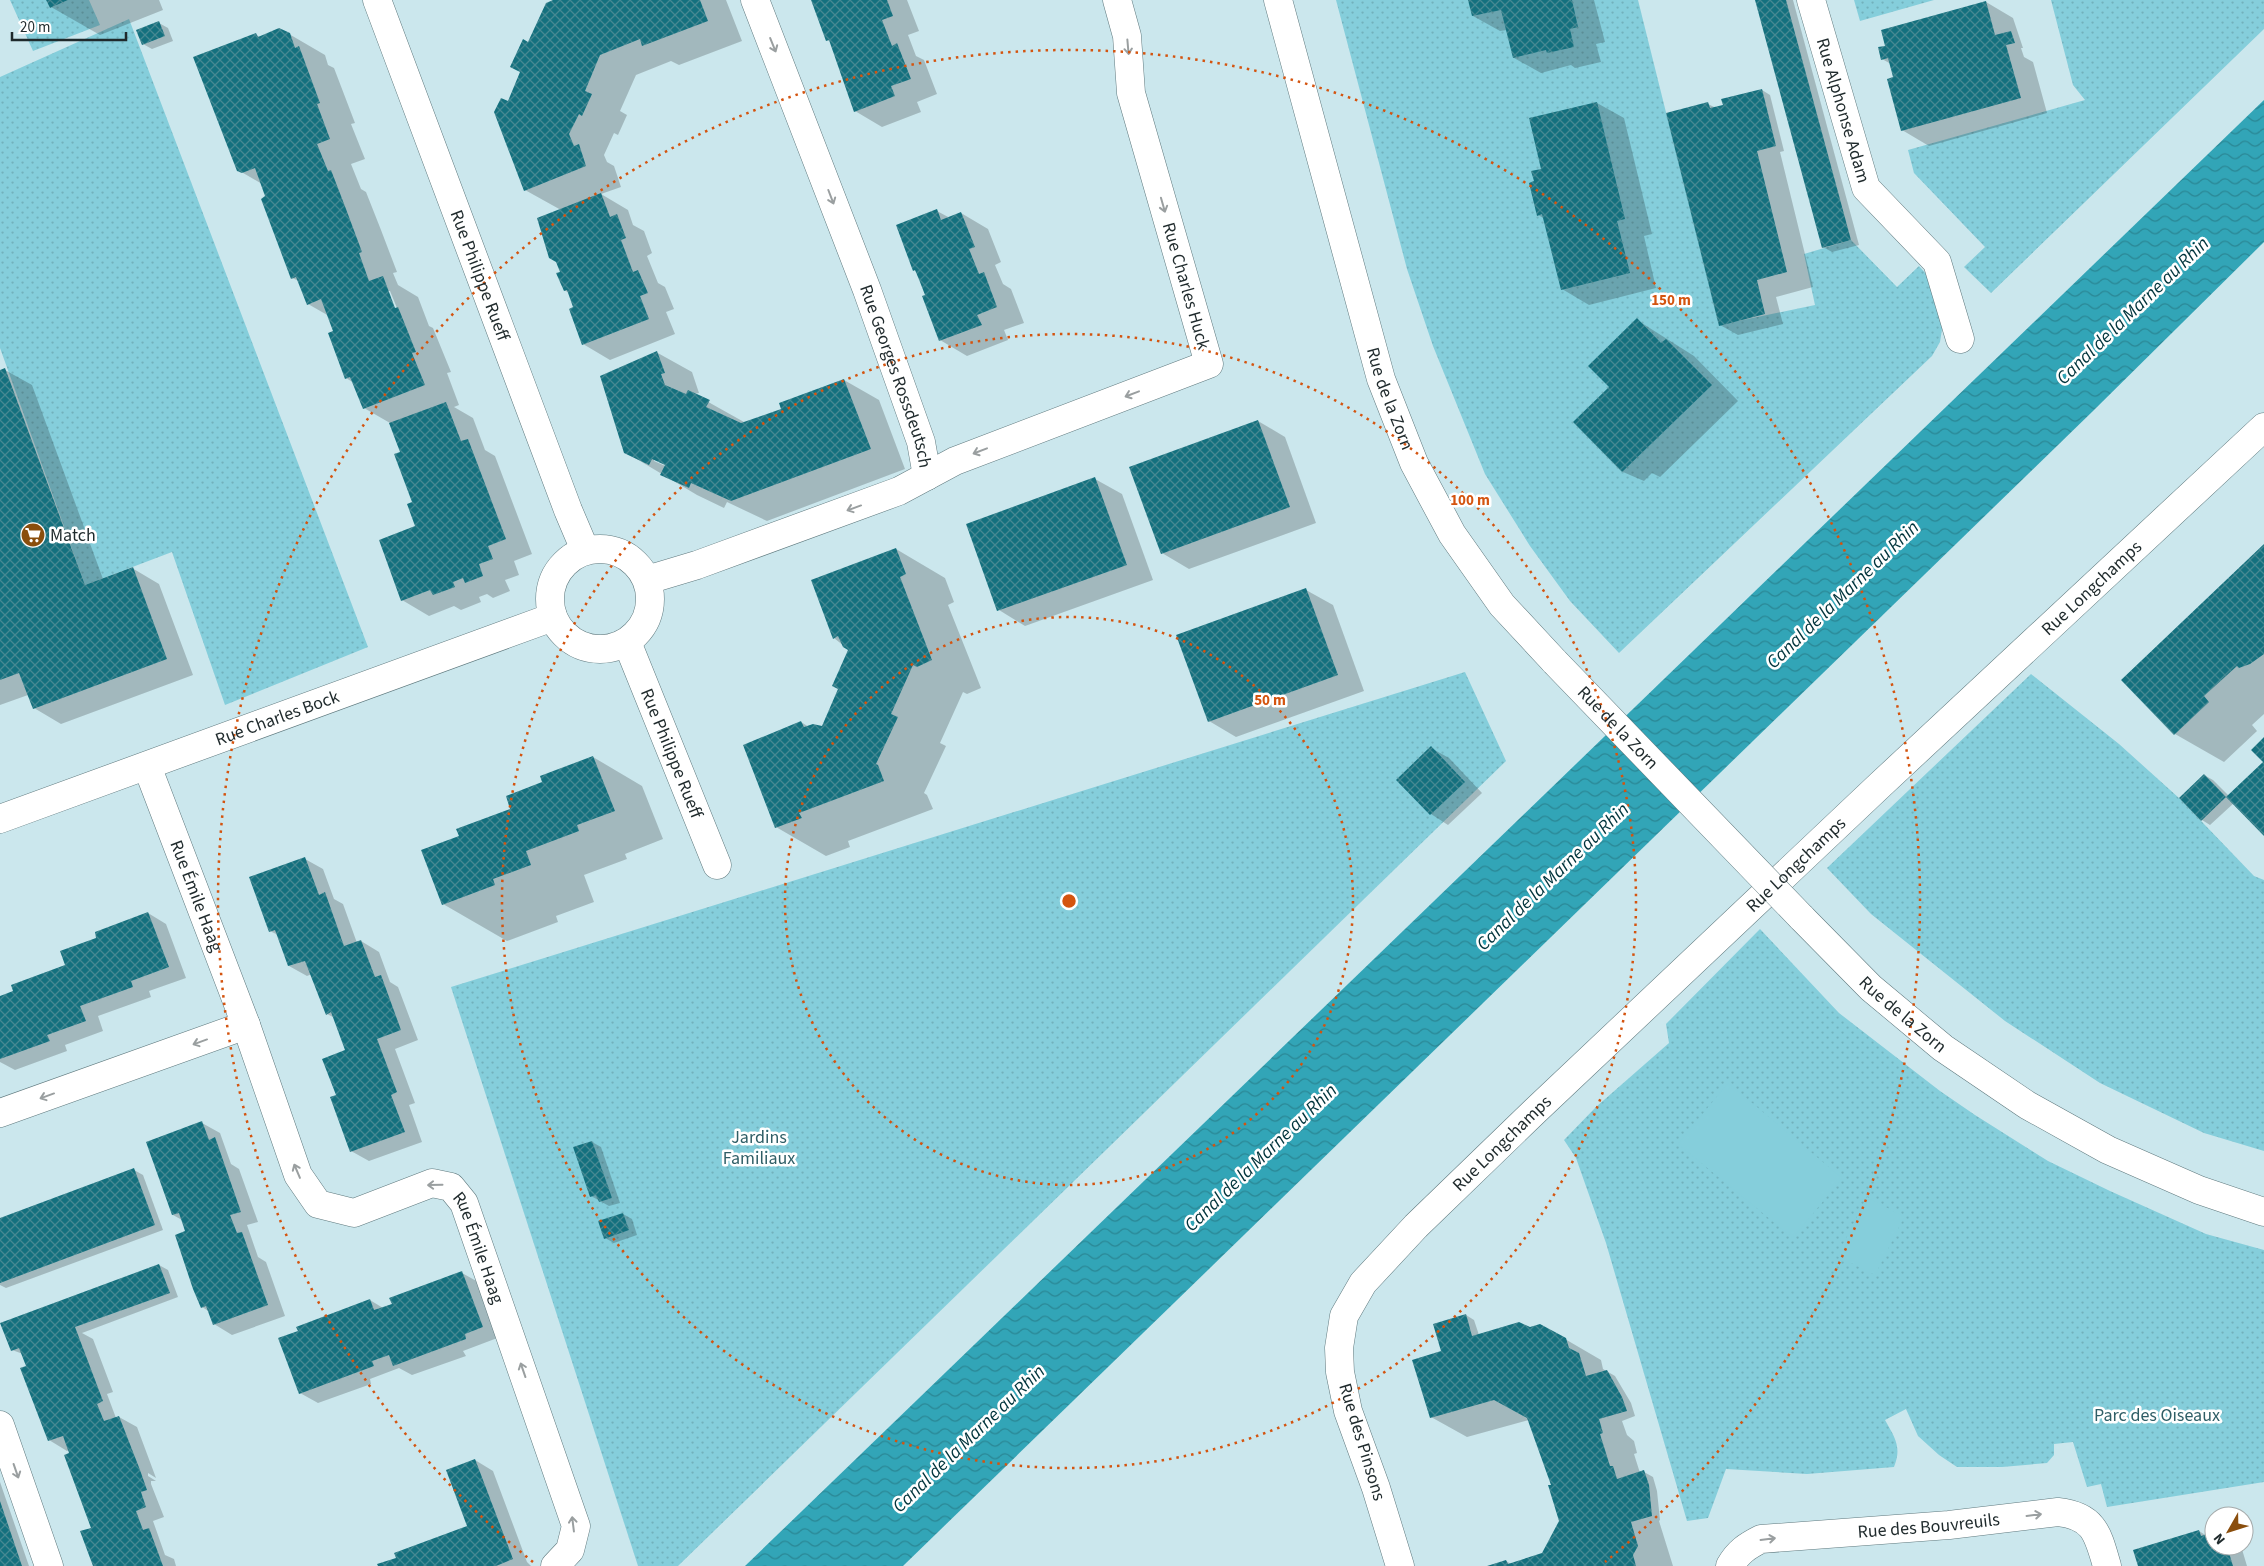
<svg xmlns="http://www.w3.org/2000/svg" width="2264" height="1566" viewBox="0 0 2264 1566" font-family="'Source Sans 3',sans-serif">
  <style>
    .green { fill: url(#green-dots) }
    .pitch { fill: #85cedb }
    .water { fill: url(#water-waves) }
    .shadow { fill: #0003; fill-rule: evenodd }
    .building { fill: url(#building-cross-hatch) }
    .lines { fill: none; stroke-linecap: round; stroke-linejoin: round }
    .minor-casing { stroke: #5f797e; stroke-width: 29 }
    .minor { stroke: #fff; stroke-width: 28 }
    .minor-bridge-casing { stroke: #5f797e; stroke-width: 29; stroke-linecap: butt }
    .minor-bridge { stroke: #fff; stroke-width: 28 }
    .oneway { stroke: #9a9fa0 }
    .ring { fill: none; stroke: #d4540f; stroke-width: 2.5; stroke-dasharray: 2.5 5 }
    .labels { text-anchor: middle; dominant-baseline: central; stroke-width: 5; stroke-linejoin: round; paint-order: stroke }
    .street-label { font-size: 18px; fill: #1f2a2c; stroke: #fff }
    .poi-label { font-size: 18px; fill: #1f2a2c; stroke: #fff; text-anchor: start }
    .park-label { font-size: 18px; fill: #2f5e66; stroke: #fff }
    .water-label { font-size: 19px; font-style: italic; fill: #00343c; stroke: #fff }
    .centre { fill: #d4540f; stroke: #fff; stroke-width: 2.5 }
    .ring-label { font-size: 15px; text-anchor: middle; font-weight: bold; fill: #d4540f; stroke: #fff; stroke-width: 5; stroke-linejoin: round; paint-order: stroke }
  </style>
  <defs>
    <pattern id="green-dots" width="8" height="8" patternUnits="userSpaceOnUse" patternTransform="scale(1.25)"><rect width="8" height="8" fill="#85cedb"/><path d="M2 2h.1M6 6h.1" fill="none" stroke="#72b1bc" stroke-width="1.8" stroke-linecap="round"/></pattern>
    <pattern id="water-waves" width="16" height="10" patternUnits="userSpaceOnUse" patternTransform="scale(1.25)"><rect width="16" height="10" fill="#32a5b7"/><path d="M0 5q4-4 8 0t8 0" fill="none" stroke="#2a8795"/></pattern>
    <pattern id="building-cross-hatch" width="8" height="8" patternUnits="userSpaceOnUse" patternTransform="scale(1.25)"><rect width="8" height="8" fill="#14707e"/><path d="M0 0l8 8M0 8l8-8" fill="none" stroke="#468892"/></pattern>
  </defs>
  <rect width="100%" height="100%" fill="#cbe7ed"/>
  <g class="green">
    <polygon points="10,0 46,0 50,8 68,0 89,0 100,25 33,51"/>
    <polygon points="1336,0 1638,0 1719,325 1815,305 1804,254 1851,240 1897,287 1919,266 1935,284 1943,323 1940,342 1932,356 1619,653 1570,601 1530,546 1485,474 1433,346 1407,269"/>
    <polygon points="1854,0 1934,0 1860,21"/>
    <polygon points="2051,0 2264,0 2264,29 1991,293 1964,267 1985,247 1914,173 1908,150 2085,100 2073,85"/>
    <polygon points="129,19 368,647 225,705 172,552 85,585 0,348 0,77"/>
    <polygon points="1465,672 1506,761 678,1566 638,1566 451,987"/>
    <polygon points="2031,674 2119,744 2179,798 2254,876 2264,880 2264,1151 2204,1133 2100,1083 2005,1021 1871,914 1827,868"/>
    <path d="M1760,929L1839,1013L1940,1091L1975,1115L2048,1161L2110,1191L2206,1234L2264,1250V1482L2107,1507L2101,1484L2087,1487L2073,1442L2054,1444V1455L2047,1463L2002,1467H1957L1939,1455L1918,1436L1906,1409L1885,1420C1895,1438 1902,1447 1894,1467L1807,1474L1726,1469L1708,1518L1687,1521L1606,1243L1576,1158L1564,1140L1596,1107L1669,1043L1666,1024Z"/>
  </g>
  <g class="pitch">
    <polygon points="1728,1083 1842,1178 1793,1238 1678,1144"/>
    <polygon points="1867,1197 1904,1217 1875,1275 1837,1256"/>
  </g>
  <polygon class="water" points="2264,100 2264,242 2094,410 903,1566 745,1566"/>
  <g class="shadow">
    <polygon points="48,0 159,0 163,10 100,35 51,7"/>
    <polygon points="556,0 726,0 742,41 679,65 671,61 636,75 620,111 627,115 618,135 614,133 604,155 607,162 614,166 621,187 601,194 628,210 633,225 644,231 652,253 647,256 658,283 665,287 674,309 666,312 675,334 610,360 583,344 575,308 569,293 564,290 561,273 561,210 525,190 508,103 521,72 529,43"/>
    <polygon points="812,0 907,0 919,31 908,35 916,56 924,60 937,94 917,102 921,112 882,127 855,111 839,68 841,68 831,42 827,40"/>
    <polygon points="1469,0 1594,0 1605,42 1596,44 1601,62 1575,68 1571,65 1541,73 1514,58 1507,30 1500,31 1473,16"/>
    <polygon points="1757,0 1793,0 1859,245 1832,252 1823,247"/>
    <polygon points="1986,2 2013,18 2023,48 2021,48 2024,57 2033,62 2047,113 1929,146 1902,130 1895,78 1891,64 1882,59"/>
    <polygon points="159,23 168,28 173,41 152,49 143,44"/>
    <path d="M289,34L325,55L328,65L334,68L355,123L351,124L365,159L351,164L361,189L366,192L381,230L397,272L393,273L398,285L418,297L429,326L433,328L451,372L447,373L459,405L454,407L473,418L485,450L495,456L532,554L514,561L519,575L505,580L510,591L493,598L487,594L479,597L481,602L461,610L454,606L429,616L402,600L416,527L414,503L402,453L390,423L364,408L354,383L346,378L329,316L308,304L299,281L292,278L262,184L238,170L256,35L260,37ZM388,291H390L399,313L396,314Z"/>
    <polygon points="1762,90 1770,95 1784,151 1780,152 1813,287 1776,297 1783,324 1738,335 1720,325 1708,104 1716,108"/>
    <polygon points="1597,103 1624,118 1652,234 1644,236 1656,288 1589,305 1562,289 1545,219 1538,215 1536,182 1542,169"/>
    <polygon points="937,211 950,218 961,213 988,229 1001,262 995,265 1003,284 1011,289 1024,323 1004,330 1008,340 967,356 940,340 926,296 917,272 914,270"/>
    <polygon points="1637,320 1694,356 1738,401 1660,477 1652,473 1644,481 1623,472 1575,422 1610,387"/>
    <path d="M656,352L692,372L699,393L694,394L744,422L743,424L782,410L844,380L879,400L905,469L767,521L727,502L724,508L697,495L625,452ZM654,458L670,468L654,461Z"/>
    <polygon points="5,370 32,385 103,579 132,568 159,584 193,675 61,724 34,708 28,695 0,705 0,372"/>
    <polygon points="1258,421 1285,437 1316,523 1189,569 1162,553"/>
    <polygon points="1095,479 1122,494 1153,580 1025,626 999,610"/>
    <polygon points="2264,545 2264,714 2252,725 2257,731 2224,762 2175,734"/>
    <polygon points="896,549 945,578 954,602 948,605 981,688 967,694 963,692 940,743 946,746 924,793 927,795 933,809 848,841 850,847 826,856 776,827 801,722 809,727 822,728 839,689 849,650 834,638"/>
    <polygon points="1306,590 1333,605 1364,691 1236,737 1209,721"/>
    <polygon points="1431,748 1449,758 1482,793 1448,825 1431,814"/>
    <polygon points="593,757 642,786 663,839 625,854 627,859 584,875 594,902 556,916 558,922 507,941 443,904 461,836 513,813 543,783"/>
    <polygon points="2264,762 2264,835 2234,803 2210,825 2202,820 2204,775 2213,780 2229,796"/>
    <polygon points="305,859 323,869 334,899 343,904 357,943 361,941 379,952 390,982 398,987 418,1040 395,1049 415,1103 409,1105 422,1142 369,1161 351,1151 337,1096 346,1051 335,1018 327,1014 312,974 307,976 289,966 278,935 270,931"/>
    <polygon points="148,913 166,924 186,978 149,991 151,997 98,1016 103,1031 65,1045 67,1051 15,1070 0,1062 0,998 66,966"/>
    <polygon points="202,1123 220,1133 231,1164 239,1169 258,1222 247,1225 258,1257 266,1262 285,1316 232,1335 214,1324 210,1312 202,1307 187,1232 182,1220 173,1215"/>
    <polygon points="592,1142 601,1147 620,1203 609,1206 591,1196"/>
    <polygon points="134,1170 143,1175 163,1230 6,1288 0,1285 0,1220"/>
    <polygon points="623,1214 632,1219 637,1235 614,1243 605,1238"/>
    <polygon points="159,1265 168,1270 178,1297 82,1333 93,1339 113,1392 107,1394 116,1418 119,1417 137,1427 156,1478 148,1473 148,1476 156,1481 151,1481 151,1484 164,1517 153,1521 165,1555 174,1559 176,1566 94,1566 92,1528 69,1450 67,1451 49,1440 23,1354 12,1350"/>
    <polygon points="462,1273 480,1283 500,1337 463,1351 466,1356 412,1375 399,1368 370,1379 371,1384 318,1403 300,1393 370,1300 383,1308"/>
    <polygon points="1466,1315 1474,1320 1479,1335 1530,1328 1565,1339 1601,1360 1603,1369 1615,1376 1631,1403 1635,1416 1622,1421 1627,1435 1634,1441 1637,1453 1634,1454 1640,1473 1644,1472 1653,1477 1657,1491 1660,1520 1659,1521 1673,1566 1490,1566 1506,1561 1511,1564 1543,1554 1560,1521 1552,1486 1529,1420 1467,1437 1431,1417 1443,1352"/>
    <polygon points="475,1460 493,1471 527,1562 531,1566 380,1566 469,1527"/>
    <polygon points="0,1482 29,1566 0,1566"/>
    <polygon points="2199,1531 2207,1536 2214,1533 2214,1546 2241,1546 2247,1566 2140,1566"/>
  </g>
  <g class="building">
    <polygon points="46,0 68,0 50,8"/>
    <polygon points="553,0 700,0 708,21 642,46 640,39 600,55 585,91 592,94 582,116 579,114 569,134 574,146 579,144 586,166 524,191 494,112 501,98 508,101 520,72 510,67 523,39 528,42 546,3"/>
    <polygon points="811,0 887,0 893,16 882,20 892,46 897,43 911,79 891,86 895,96 854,112 829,40 826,41"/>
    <polygon points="1468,0 1572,0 1578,27 1570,29 1574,47 1547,53 1546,50 1513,58 1501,10 1472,16"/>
    <polygon points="1755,0 1786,0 1851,240 1822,248"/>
    <polygon points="1986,1 1995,35 2011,31 2015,43 2006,45 2021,98 1901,131 1887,79 1893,77 1888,58 1881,60 1878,47 1885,46 1881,30"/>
    <polygon points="159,21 165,36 142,45 136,30"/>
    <polygon points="279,28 290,33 295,48 299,46 320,103 317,104 330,139 317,144 328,171 331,170 346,209 362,252 359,253 369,281 383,276 395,308 398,307 416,352 412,353 425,385 363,409 350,377 345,379 328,333 333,331 321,299 307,305 296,277 291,279 261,199 265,196 255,168 242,173 237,171 193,57 256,33 258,37"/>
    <polygon points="1762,89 1776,146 1757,151 1787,272 1757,280 1765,314 1719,326 1666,113 1708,102 1710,108 1723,105 1721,99"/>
    <polygon points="1597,102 1625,219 1617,221 1630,273 1561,290 1542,214 1537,216 1529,183 1534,181 1531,171 1541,169 1529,118"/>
    <polygon points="601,193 610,217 617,214 626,238 621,240 633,272 638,270 648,293 640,296 649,319 582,345 569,309 573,307 567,290 564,291 556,273 560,272 556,262 549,258 537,218"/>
    <polygon points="937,209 941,220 961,212 975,247 969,249 979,274 984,272 997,307 977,315 982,325 939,341 922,296 925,295 920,282 915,270 913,271 896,225"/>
    <polygon points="1637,318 1661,343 1666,339 1712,385 1622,472 1573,422 1609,387 1588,366"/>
    <polygon points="657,351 665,373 661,374 665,385 686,394 688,390 710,400 706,407 741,423 781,409 779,403 844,379 871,449 731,501 691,483 689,488 660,475 665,465 652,459 649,465 624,453 600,376"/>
    <polygon points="5,368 85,585 133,567 167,659 33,709 19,673 0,680 0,370"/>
    <polygon points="446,402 461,441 468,439 506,539 488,546 493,559 479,564 483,576 465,583 463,578 453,582 455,587 433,595 430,590 401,601 379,540 415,526 407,504 412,502 394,454 400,452 389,423"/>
    <polygon points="1258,420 1290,507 1161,554 1129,467"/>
    <polygon points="1095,477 1127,565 997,611 966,524"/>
    <polygon points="2264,544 2264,654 2250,664 2239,668 2237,666 2204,696 2209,702 2174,735 2121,680"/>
    <polygon points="896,548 906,574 900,577 932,660 917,667 913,665 891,714 898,717 876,764 878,765 884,781 799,813 802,818 775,828 743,745 801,721 804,727 813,724 822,726 838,689 832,686 848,650 843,647 838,636 833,639 811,580"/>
    <polygon points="1306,588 1338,675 1208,722 1176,635"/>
    <polygon points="2264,737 2264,836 2226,797 2263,762 2251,750"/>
    <polygon points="1431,746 1465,782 1430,815 1396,780"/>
    <polygon points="593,756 615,811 577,825 579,831 526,851 531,865 493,879 495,885 442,905 421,850 459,836 456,829 510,809 506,796 542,782 540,776"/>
    <polygon points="2204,774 2226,797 2201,821 2179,798"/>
    <polygon points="305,857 319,895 325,892 344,946 361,940 375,977 381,975 401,1030 377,1039 397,1092 391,1095 405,1132 350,1152 330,1097 336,1095 322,1059 345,1050 331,1012 326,1015 305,961 288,966 275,930 269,932 249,877"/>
    <polygon points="148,912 169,967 131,981 133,987 80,1006 86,1021 47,1035 50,1041 0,1059 0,996 13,991 11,985 65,965 60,951 96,938 95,932"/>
    <polygon points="202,1121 209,1140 215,1137 241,1212 230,1215 237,1233 242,1232 268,1305 213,1325 206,1306 201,1308 193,1289 175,1235 185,1231 179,1213 172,1215 146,1142"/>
    <polygon points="592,1141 612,1198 599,1202 596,1195 590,1197 573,1147"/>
    <polygon points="134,1168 155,1225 0,1283 0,1218"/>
    <polygon points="623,1213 629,1230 604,1239 598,1221"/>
    <polygon points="159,1264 170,1293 75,1327 103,1401 97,1404 104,1421 119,1416 140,1470 147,1490 141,1492 146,1507 136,1511 143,1530 149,1528 163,1566 93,1566 80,1531 91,1528 64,1455 69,1453 63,1436 48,1441 20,1368 26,1366 19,1348 11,1351 0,1323"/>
    <polygon points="462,1271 483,1327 465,1334 466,1339 393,1366 389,1355 372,1361 374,1366 299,1394 278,1338 298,1331 296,1327 370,1299 374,1310 392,1304 389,1298"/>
    <polygon points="1466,1314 1472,1336 1519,1322 1530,1327 1540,1324 1566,1338 1569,1348 1579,1353 1586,1376 1607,1370 1622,1397 1627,1411 1599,1419 1603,1433 1600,1434 1610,1466 1613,1466 1617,1479 1644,1470 1649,1485 1652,1516 1631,1522 1638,1546 1633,1555 1636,1566 1487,1566 1506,1560 1508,1564 1542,1553 1559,1521 1548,1485 1551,1485 1527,1418 1494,1400 1430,1418 1412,1360 1441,1351 1433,1324"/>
    <polygon points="475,1459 513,1559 496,1566 378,1566 377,1564 396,1558 394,1553 467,1526 446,1470"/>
    <polygon points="0,1501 22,1566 0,1566"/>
    <polygon points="2199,1530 2201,1536 2214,1532 2214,1546 2227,1546 2233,1566 2138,1566 2133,1550"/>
  </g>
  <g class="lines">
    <defs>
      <g id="minor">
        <path id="s1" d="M377,0L568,510L585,550"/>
        <path id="s2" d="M755,0L867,290L921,442L927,476"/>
        <path id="s3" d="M1278,0L1381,379L1414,463L1452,534L1502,605L1555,662"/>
        <path id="s4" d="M1811,0L1866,188L1937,262L1960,339"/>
        <circle cx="600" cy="599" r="50"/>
        <polyline points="647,580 697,565 899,491 955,461 1209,364 1131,93 1127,36 1117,0"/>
        <path id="s5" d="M627,642L717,865"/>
        <path id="s6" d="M147,766L246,1025L298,1175L318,1204L354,1213L432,1183L451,1187L464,1203L576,1526L570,1550L555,1566"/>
        <path id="s7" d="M0,819L553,617"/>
        <path id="s8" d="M1801,917L1871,988L1943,1048L2027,1105L2108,1150L2199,1190L2264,1212"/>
        <polyline points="0,1113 246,1025"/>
        <polyline points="0,1425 49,1566"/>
        <path id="s9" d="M1400,1566L1376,1488L1348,1411L1340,1372L1339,1348L1344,1316L1363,1283L1416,1226L1535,1111L1880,785L2264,427"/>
        <path id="s10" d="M1730,1566C1738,1552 1747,1546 1761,1539L1949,1525L2058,1512C2095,1516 2098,1535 2107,1566"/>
      </g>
    </defs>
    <use href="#minor" class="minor-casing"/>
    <use href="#minor" class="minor"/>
    <defs>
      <g id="minor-bridge">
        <path id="s11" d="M1555,662L1801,917"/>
      </g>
    </defs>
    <use href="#minor-bridge" class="minor-bridge-casing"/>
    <use href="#minor-bridge" class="minor-bridge"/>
  </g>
  <defs><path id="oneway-shaft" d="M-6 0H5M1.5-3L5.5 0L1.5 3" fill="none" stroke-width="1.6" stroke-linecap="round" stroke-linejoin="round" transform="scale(1.25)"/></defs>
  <g class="oneway">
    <use href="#oneway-shaft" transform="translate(773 45) rotate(68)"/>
    <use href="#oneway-shaft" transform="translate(1128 47) rotate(85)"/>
    <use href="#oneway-shaft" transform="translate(831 197) rotate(69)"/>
    <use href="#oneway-shaft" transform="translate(1163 205) rotate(74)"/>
    <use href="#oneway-shaft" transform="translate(1132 394) rotate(159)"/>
    <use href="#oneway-shaft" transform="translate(980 451) rotate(159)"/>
    <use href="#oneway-shaft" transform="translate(854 508) rotate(160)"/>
    <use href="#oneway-shaft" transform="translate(200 1042) rotate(160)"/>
    <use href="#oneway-shaft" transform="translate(47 1096) rotate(160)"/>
    <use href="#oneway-shaft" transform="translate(297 1171) rotate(-113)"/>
    <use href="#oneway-shaft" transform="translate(435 1185) rotate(179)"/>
    <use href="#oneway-shaft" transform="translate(523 1370) rotate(-109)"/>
    <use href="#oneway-shaft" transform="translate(16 1471) rotate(71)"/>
    <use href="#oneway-shaft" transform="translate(2034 1515) rotate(-7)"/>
    <use href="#oneway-shaft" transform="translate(573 1524) rotate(-97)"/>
    <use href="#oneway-shaft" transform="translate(1768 1539) rotate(-7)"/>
  </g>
  <g class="ring">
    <circle cx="1069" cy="901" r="284"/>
    <circle cx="1069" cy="901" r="567"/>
    <path d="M533 1562A851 851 0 1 1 1605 1562"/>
  </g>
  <defs>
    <symbol id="supermarket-disc" viewBox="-11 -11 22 22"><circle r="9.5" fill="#8a4e0d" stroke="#fff"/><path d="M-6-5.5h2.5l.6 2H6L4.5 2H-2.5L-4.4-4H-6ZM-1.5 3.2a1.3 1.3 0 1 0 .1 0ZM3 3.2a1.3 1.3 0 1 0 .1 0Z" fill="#fff"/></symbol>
  </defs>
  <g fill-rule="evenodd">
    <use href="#supermarket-disc" x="19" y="521" width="28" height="28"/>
  </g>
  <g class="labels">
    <g class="street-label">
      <text stroke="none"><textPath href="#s4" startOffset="115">Rue Alphonse Adam</textPath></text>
      <text stroke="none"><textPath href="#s1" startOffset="294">Rue Philippe Rueff</textPath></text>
      <text transform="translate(1186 286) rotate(74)">Rue Charles Huck</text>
      <text stroke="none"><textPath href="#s2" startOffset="402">Rue Georges Rossdeutsch</textPath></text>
      <text stroke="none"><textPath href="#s3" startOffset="414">Rue de la Zorn</textPath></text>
      <text stroke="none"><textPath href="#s9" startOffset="1305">Rue Longchamps</textPath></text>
      <text stroke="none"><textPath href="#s7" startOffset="295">Rue Charles Bock</textPath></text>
      <text stroke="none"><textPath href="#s11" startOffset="91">Rue de la Zorn</textPath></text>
      <text stroke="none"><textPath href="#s5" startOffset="120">Rue Philippe Rueff</textPath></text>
      <text stroke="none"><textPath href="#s9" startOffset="900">Rue Longchamps</textPath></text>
      <text stroke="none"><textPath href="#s6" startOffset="139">Rue Émile Haag</textPath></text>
      <text stroke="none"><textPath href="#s8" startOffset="141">Rue de la Zorn</textPath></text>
      <text stroke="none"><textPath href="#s9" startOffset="495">Rue Longchamps</textPath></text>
      <text stroke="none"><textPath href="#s6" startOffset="679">Rue Émile Haag</textPath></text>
      <text transform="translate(1362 1442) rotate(73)">Rue des Pinsons</text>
      <text stroke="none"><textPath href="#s10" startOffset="210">Rue des Bouvreuils</textPath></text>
    </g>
    <g class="poi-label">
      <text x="50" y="535">Match</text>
    </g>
    <g class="park-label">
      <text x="759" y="1137">Jardins<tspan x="759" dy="21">Familiaux</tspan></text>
      <text x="2157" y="1415">Parc des Oiseaux</text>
    </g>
    <g class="water-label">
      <text transform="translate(2133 311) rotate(-44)">Canal de la Marne au Rhin</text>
      <text transform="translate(1843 595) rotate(-44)">Canal de la Marne au Rhin</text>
      <text transform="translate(1553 877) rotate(-44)">Canal de la Marne au Rhin</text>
      <text transform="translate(1261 1158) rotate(-44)">Canal de la Marne au Rhin</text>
      <text transform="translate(969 1439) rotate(-44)">Canal de la Marne au Rhin</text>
    </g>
  </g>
  <circle cx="1069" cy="901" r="8" class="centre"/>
  <g class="ring-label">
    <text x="1671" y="305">150 m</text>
    <text x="1470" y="505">100 m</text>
    <text x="1270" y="705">50 m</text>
  </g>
  <g transform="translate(2229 1531) rotate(231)"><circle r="24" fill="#ffffff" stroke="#a5aaab"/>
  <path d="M0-4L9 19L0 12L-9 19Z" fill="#8a4e0d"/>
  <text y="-8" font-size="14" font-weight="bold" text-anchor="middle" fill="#1f2a2c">N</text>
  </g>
  <path d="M12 32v8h114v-8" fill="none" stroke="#1f2a2c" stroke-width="2.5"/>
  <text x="20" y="32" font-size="15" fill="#1f2a2c" stroke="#ffffff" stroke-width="4" paint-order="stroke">20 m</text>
</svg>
